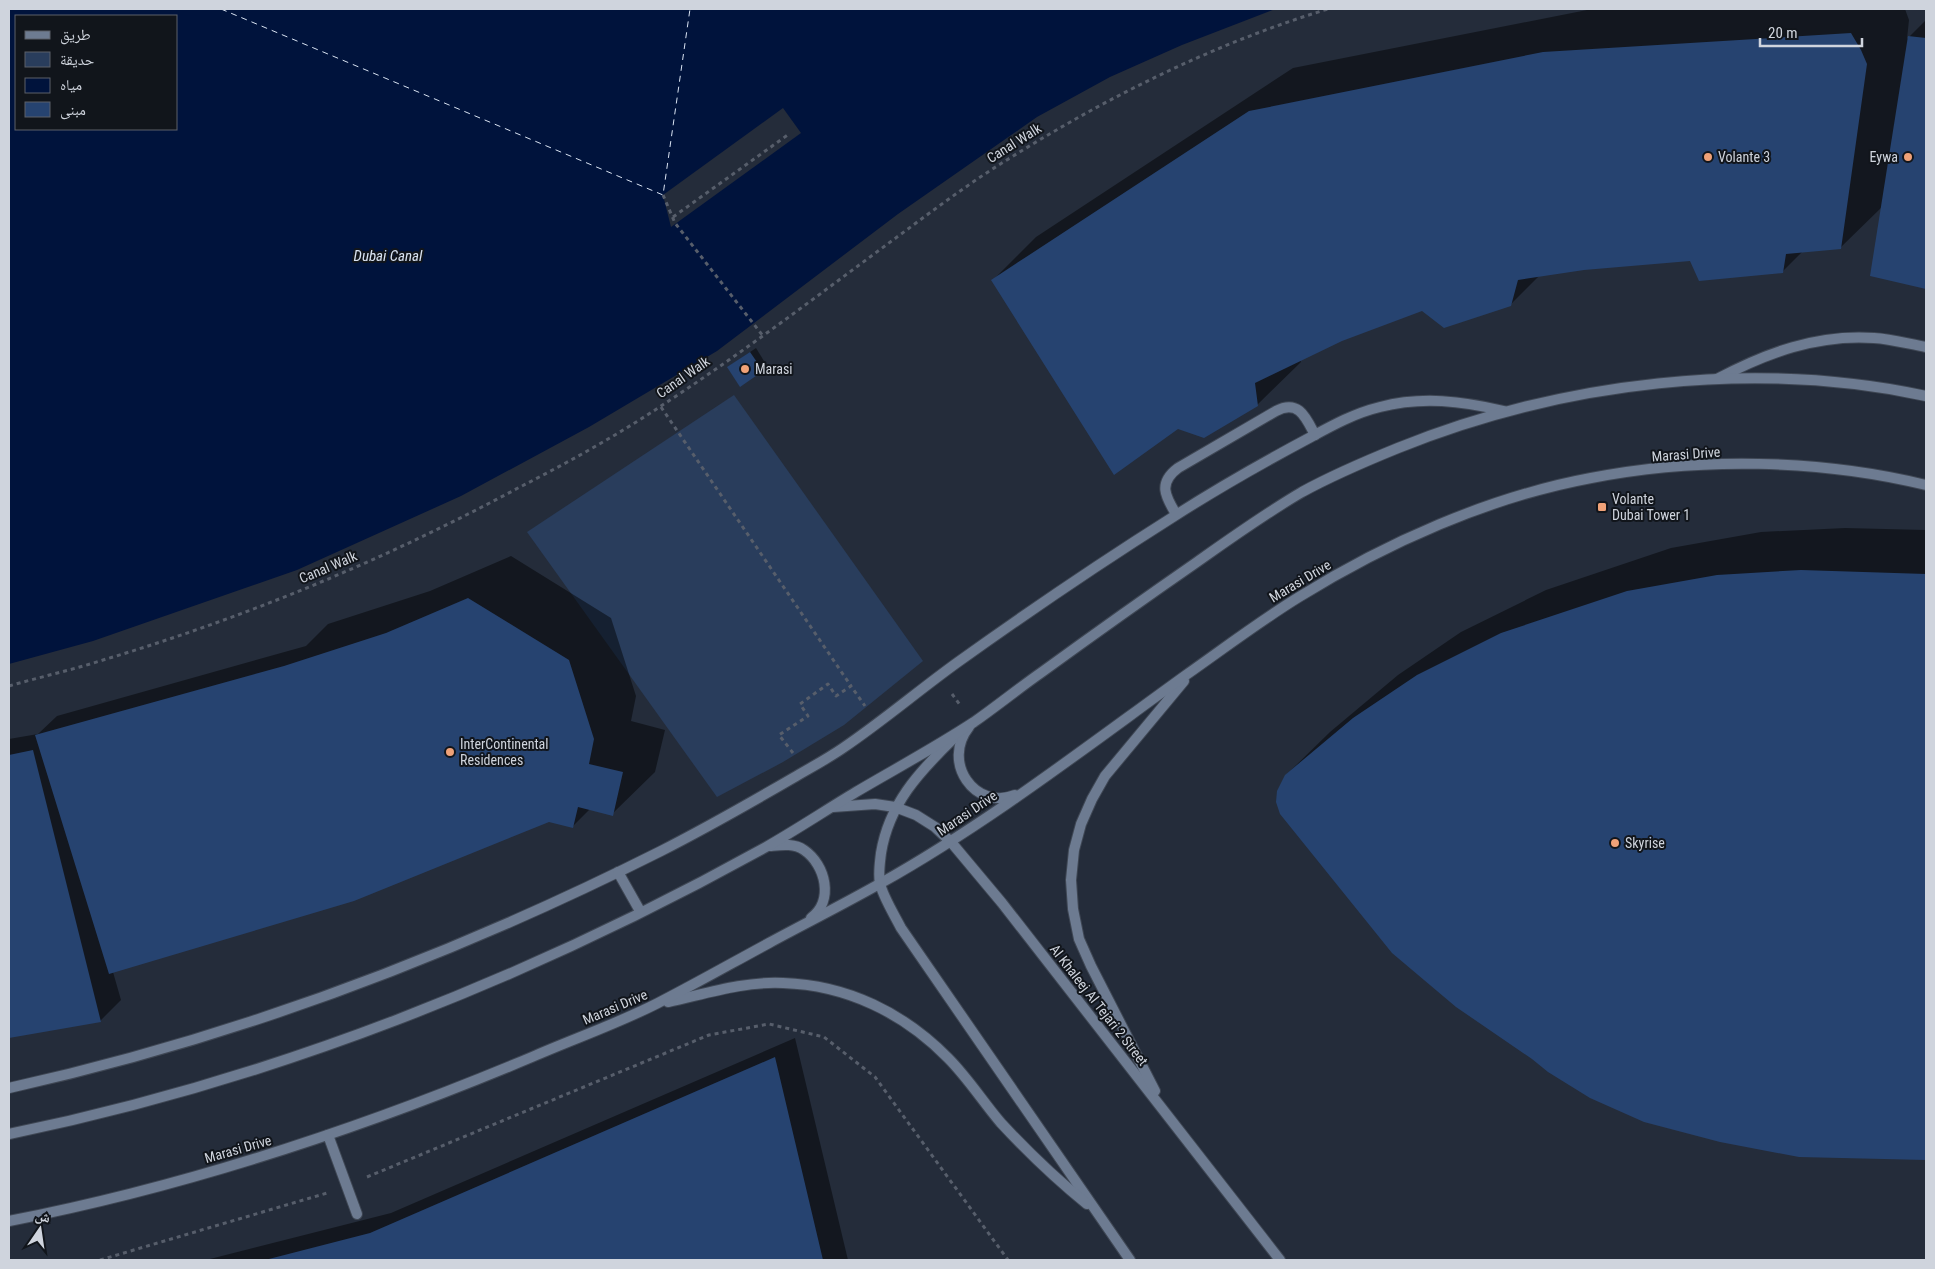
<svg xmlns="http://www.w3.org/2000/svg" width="1935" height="1269" viewBox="0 0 1935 1269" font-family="'Roboto Condensed','Noto Naskh Arabic',sans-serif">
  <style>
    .green { fill: #293d5c }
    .water { fill: #00133c; fill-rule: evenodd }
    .pier { fill: #242c3a }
    .shadow { fill: #0007 }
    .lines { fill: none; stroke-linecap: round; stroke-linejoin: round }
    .ferry { stroke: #dae4f3; stroke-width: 1; stroke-dasharray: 6 5; stroke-linecap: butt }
    .building { fill: #264370 }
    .service-casing { stroke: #3f4754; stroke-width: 12 }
    .tertiary-casing { stroke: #3f4754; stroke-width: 12 }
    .path { stroke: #575e6b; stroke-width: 3; stroke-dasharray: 4 4; stroke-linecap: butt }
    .service { stroke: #6d7b91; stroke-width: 10 }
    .tertiary { stroke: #6d7b91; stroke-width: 10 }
    .poi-dot { fill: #f0a278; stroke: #11151b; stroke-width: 2 }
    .labels { text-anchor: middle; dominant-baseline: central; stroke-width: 4; stroke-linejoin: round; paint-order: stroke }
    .street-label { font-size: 14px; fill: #cfd4dd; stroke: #11151b }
    .poi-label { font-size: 14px; fill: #cfd4dd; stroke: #11151b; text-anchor: start }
    .water-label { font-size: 15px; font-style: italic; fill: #dae4f3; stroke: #11151b }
  </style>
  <rect width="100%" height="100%" fill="#242c3a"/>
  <polygon class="green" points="734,395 923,661 844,725 783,762 717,797 527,532"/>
  <path class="water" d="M9,9H1275L1182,45L1110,77L1037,117L898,214L717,351L589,427L461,496L297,570L93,641L9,664ZM16,16H176V129H16Z"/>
  <polygon class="pier" points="783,108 801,133 671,227 663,195"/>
  <g class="shadow">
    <polygon points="1603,9 1905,9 1909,20 1907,39 1926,20 1926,288 1872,275 1883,206 1840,248 1803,251 1782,272 1691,259 1584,269 1540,275 1510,305 1422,310 1342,339 1300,359 1301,362 1257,405 993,280 1036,237 1293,68 1587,10"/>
    <polygon points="756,348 767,366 740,385 728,367"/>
    <polygon points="1845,528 1926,530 1926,1159 1799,1156 1286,775 1330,732 1398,675 1461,632 1546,590 1671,548 1761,532"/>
    <polygon points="511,556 611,618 636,696 631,721 665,730 655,772 612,814 590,809 572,827 549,821 113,972 121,1000 100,1021 9,1037 9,739 38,734 57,716 306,646 328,624 430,591"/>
    <polygon points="795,1038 848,1260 206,1260 391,1213"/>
  </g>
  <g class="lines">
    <polyline class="ferry" points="221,9 663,195 690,9"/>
  </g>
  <g class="building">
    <polygon points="1851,33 1861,50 1867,64 1841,249 1786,254 1783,273 1699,281 1690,261 1584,270 1518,280 1511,306 1444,328 1422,311 1342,341 1255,383 1258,406 1204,438 1178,429 1114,475 991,280 1249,111 1543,52"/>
    <polygon points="1908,36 1926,38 1926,289 1870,276"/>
    <polygon points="750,352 763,371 740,387 727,367"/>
    <polygon points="1801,570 1926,574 1926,1160 1799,1157 1720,1142 1644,1122 1590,1098 1548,1072 1532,1059 1456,1007 1392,953 1280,814 1276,802 1277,791 1285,775 1353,718 1417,675 1501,633 1627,591 1717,575"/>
    <polygon points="468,598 569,660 594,739 589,764 623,772 613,816 578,807 573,828 549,822 354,901 109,974 35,735 284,666 386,633"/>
    <polygon points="33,750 101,1022 9,1038 9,755"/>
    <polygon points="775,1057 823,1260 265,1260 370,1233"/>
  </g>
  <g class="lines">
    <defs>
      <g id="service">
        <path d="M1717,379C1766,353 1817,334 1874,338C1891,339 1909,344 1926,347"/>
        <path d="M1176,514C1165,496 1158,483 1178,468L1276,411C1299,399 1306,418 1315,435"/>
        <path d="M9,1088C235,1038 454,955 661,851C706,828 750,803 793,778C810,768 827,759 843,748C883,721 919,690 958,662C1028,612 1100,563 1173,517C1218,488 1264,462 1311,437C1333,425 1355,413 1380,407C1422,396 1462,401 1504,411"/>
        <polyline points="328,1135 357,1214"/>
      </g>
      <g id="tertiary">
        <path d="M969,727C941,762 975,811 1015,795"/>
        <path d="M953,739C919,772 889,804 881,853C880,862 878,874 880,883C882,895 895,916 901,928L1130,1260"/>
        <polyline points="833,807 875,804 895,807 916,815 935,827 951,842 1002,903 1280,1260"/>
        <path d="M770,846C781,845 794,843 804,850C826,865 834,901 811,918"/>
        <polyline points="618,872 640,911"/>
        <path d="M668,1002C705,994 744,981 783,983C847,985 904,1013 948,1058C968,1078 983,1102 1001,1123C1028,1152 1056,1179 1087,1204"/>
        <polyline points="1155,1091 1091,966 1079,939 1073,909 1071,880 1074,850 1081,824 1092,799 1105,776 1184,681"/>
        <path d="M9,1134C273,1080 530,978 766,847C796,830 826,810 856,792C895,769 936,747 974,722C997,706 1019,688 1042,672C1093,635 1145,598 1197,562C1231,538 1266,513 1302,492C1333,475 1366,461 1398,448C1561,382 1754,359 1926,396"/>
        <path d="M9,1221C189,1186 363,1128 532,1057C573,1039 617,1024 658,1003C695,984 732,963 769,943C806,923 844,904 881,883C988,823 1086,747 1186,675C1223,649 1260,621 1299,597C1386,543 1489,497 1591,478C1698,457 1820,459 1926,485"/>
      </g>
    </defs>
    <use href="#service" class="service-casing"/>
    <use href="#tertiary" class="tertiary-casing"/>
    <g class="path">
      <polyline points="663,195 675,223 763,336"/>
      <polyline points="673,217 789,134"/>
      <polyline points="661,407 851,686"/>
      <path d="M9,686C40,677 72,670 103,660C247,617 386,559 518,488C567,463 616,436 661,406C741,354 817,296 893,240C931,212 969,183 1010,158C1109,96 1216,43 1328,9"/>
      <polyline points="952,694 960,705"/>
      <polyline points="793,753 779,735 808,716 800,704 828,684 836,696 851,686 865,706"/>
      <polyline points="367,1177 709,1035 769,1024 824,1037 875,1077 1008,1260"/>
      <polyline points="100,1260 327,1193"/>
    </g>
    <use href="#service" class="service"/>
    <use href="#tertiary" class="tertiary"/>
  </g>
  <g class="poi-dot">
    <circle cx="1708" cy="157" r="5"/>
    <circle cx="1908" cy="157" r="5"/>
    <circle cx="745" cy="369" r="5"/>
    <rect x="1597" y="502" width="10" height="10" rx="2.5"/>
    <circle cx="450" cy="752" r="5"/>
    <circle cx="1615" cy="843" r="5"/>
  </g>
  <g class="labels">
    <g class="street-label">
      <text transform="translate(1014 143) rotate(-32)">Canal Walk</text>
      <text transform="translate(683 377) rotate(-35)">Canal Walk</text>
      <text transform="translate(1686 454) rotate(-4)">Marasi Drive</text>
      <text transform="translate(328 567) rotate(-23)">Canal Walk</text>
      <text transform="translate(1300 581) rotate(-31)">Marasi Drive</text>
      <text transform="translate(967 813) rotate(-34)">Marasi Drive</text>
      <text transform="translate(1099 1005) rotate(52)">Al Khaleej Al Tejari 2 Street</text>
      <text transform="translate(615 1007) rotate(-23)">Marasi Drive</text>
      <text transform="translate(238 1149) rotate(-16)">Marasi Drive</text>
    </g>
    <g class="poi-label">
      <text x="1718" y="157">Volante 3</text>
      <text x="1898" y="157" text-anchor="end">Eywa</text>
      <text x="755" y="369">Marasi</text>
      <text x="1612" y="499">Volante<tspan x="1612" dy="16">Dubai Tower 1</tspan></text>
      <text x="460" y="744">InterContinental<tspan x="460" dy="16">Residences</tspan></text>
      <text x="1625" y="843">Skyrise</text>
    </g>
    <g class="water-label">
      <text x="388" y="256">Dubai Canal</text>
    </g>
  </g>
  <rect width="1935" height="1269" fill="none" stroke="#cfd4dd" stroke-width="20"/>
  <rect x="15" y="15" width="162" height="115" fill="#11151b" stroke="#5d6169"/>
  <rect x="25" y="31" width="25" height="8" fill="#6d7b91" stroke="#5d6169"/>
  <text x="60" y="40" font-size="15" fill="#cfd4dd">طريق</text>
  <rect x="25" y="52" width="25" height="15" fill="#293d5c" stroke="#5d6169"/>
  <text x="60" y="65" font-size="15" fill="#cfd4dd">حديقة</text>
  <rect x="25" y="78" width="25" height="15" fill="#00133c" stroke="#5d6169"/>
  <text x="60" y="90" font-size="15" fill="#cfd4dd">مياه</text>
  <rect x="25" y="102" width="25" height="15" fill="#264370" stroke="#5d6169"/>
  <text x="60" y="115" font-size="15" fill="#cfd4dd">مبنى</text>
  <g transform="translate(40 1229) rotate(13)" stroke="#11151b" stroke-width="4" paint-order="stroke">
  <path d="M0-4L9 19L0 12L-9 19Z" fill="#cfd4dd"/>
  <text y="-8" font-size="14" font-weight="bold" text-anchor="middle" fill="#cfd4dd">ش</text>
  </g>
  <path d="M1760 38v8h102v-8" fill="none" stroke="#cfd4dd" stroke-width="2.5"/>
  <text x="1768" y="38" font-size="15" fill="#cfd4dd" stroke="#11151b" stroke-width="4" paint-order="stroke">20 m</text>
</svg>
